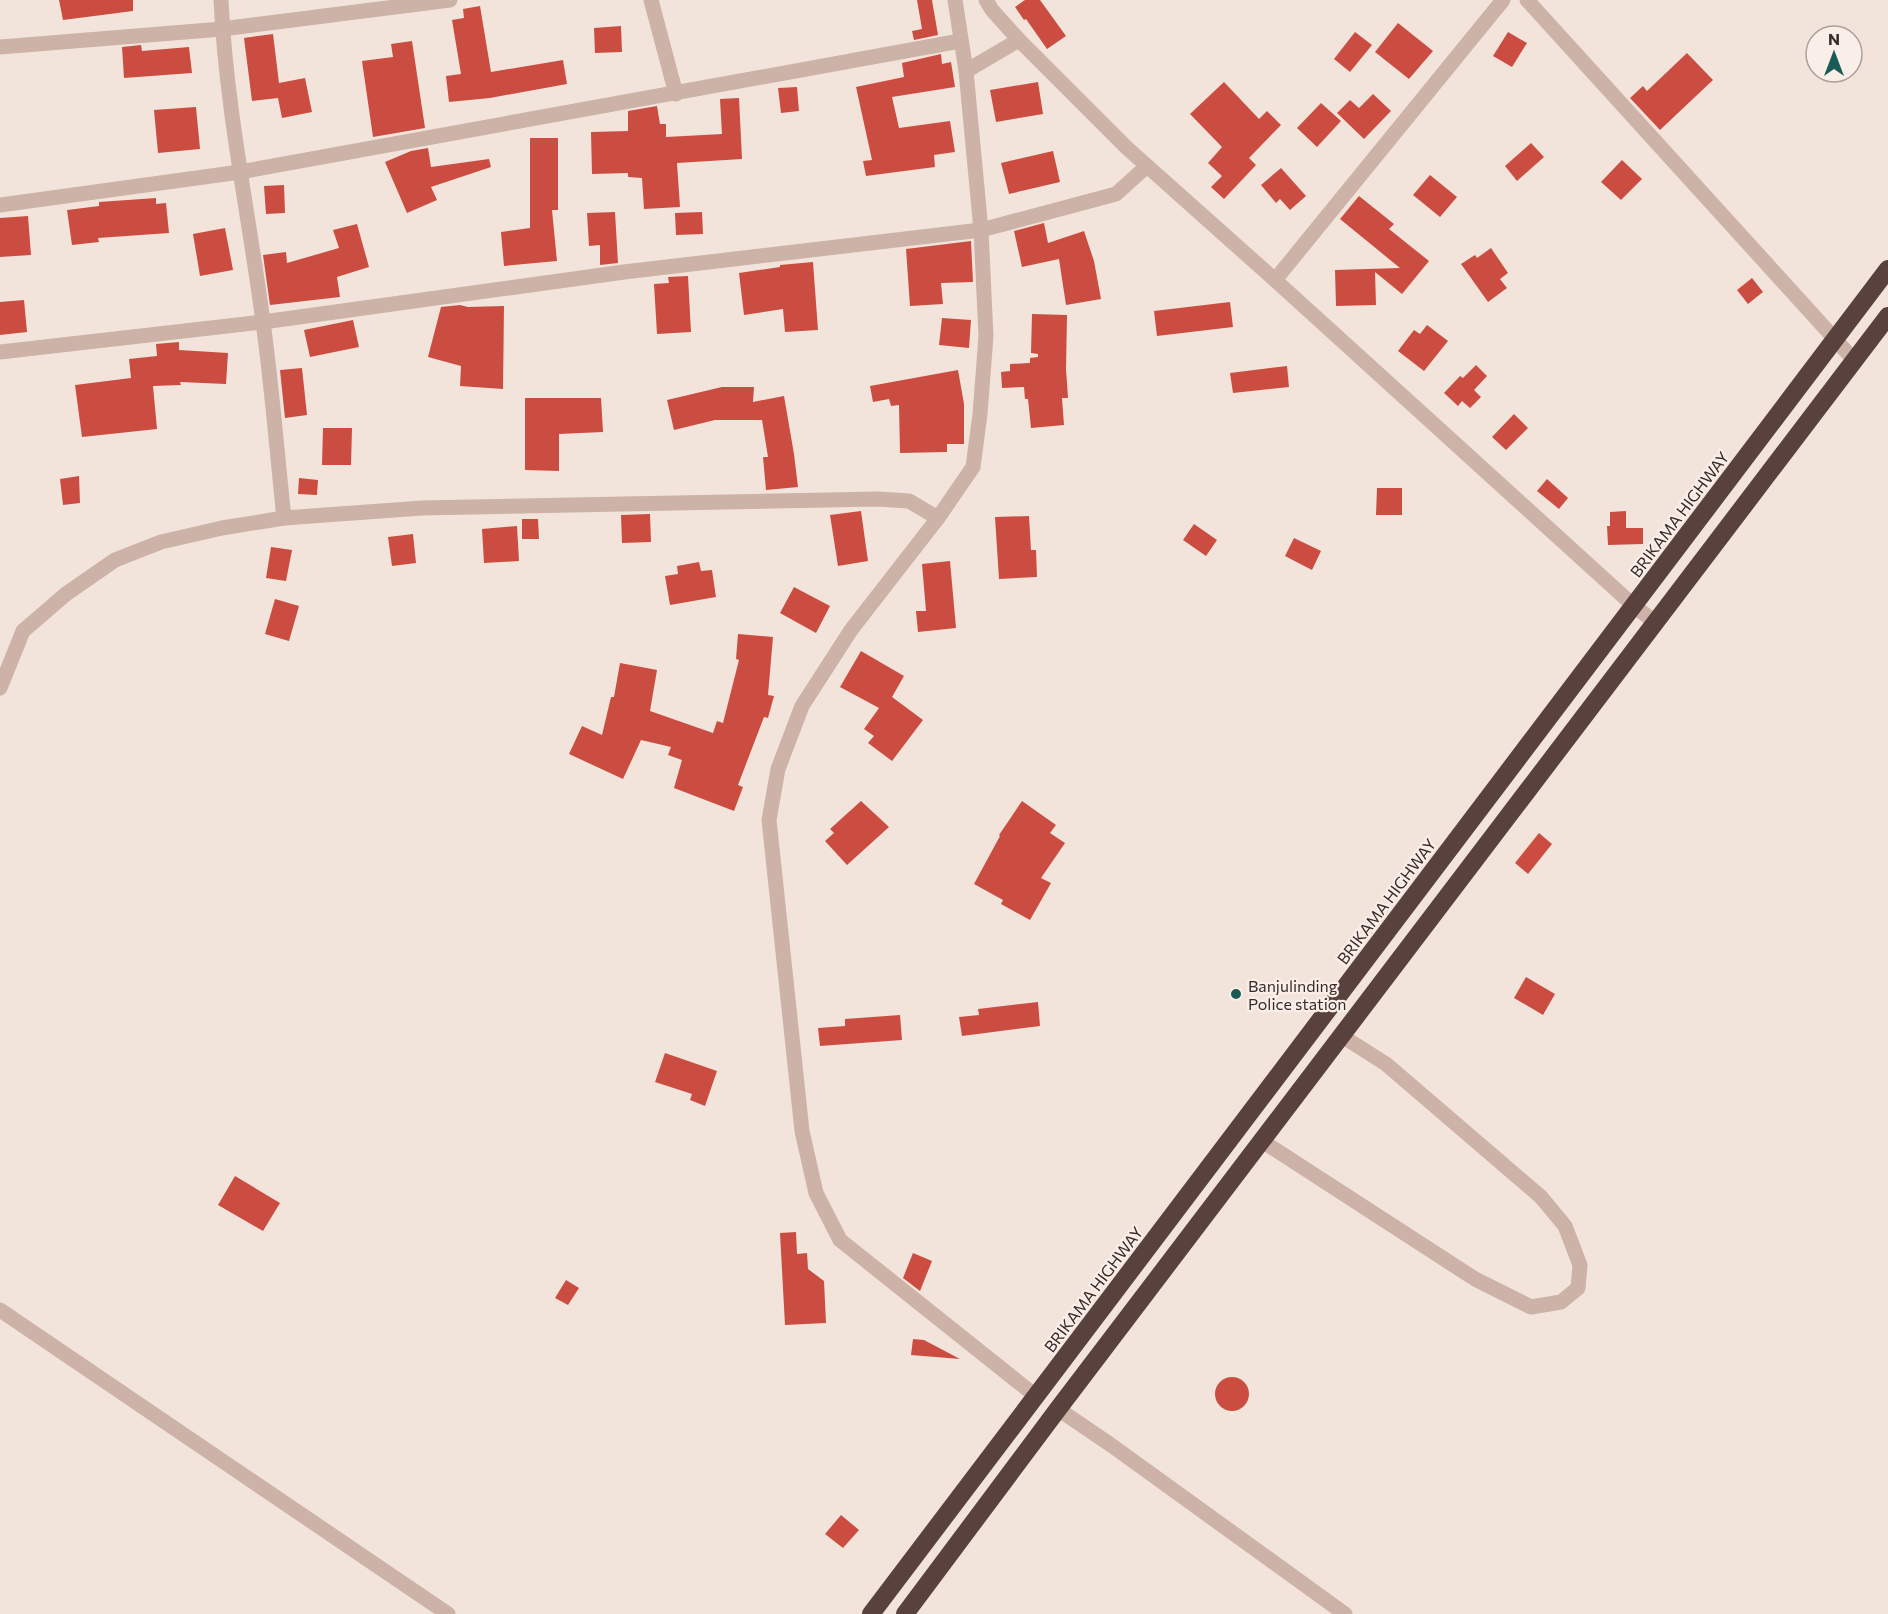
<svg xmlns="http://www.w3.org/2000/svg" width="1888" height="1614" viewBox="0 0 1888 1614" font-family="Commissioner,sans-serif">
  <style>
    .building { fill: #cb4d41 }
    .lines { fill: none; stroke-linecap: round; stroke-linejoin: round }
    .street { stroke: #ccb2a7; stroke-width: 15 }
    .highway { stroke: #59423e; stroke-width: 18 }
    .poi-dot { fill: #1b5b56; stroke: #faefe8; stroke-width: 2 }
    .labels { text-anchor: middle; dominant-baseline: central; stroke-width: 4.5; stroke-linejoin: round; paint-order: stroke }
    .street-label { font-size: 16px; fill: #382a28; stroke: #faefe8 }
    .poi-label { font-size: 16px; fill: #382a28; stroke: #faefe8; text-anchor: start }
  </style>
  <rect width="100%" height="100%" fill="#f3e4db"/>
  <g class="building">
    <polygon points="59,0 133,0 133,11 63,20"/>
    <polygon points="917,0 932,0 938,35 914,40 912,31 922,29"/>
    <polygon points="1025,0 1040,0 1066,36 1047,49 1026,19 1024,20 1015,7"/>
    <polygon points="480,6 491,72 563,60 567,84 490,98 449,102 446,76 461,74 452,20 464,18 463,9"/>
    <polygon points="1398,23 1433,51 1409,79 1375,52"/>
    <polygon points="621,26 622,52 595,53 594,28"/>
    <polygon points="1355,32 1372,45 1350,72 1334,59"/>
    <polygon points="1508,32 1527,43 1512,67 1493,56"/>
    <polygon points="273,34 279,83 305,78 312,112 282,118 278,98 252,101 244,38"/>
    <polygon points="412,41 425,128 373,137 362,61 393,57 391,44"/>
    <polygon points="141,45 142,51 189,47 192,73 124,78 122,47"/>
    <polygon points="1687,53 1713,80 1660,130 1630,98 1643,86 1647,91"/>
    <polygon points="941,54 942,64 951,62 955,87 892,97 899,128 950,121 955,152 934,155 935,167 866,176 863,161 872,160 856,87 904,77 902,63"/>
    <polygon points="1038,82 1043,114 996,122 990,90"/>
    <polygon points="1224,82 1259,119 1267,111 1281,125 1249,158 1256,165 1224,199 1211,187 1222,176 1208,163 1222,147 1190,114"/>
    <polygon points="797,87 799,111 781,113 778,88"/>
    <polygon points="1373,94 1391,111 1364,139 1337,113 1350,100 1359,108"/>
    <polygon points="739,98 742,159 677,163 680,207 644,209 642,178 628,177 628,173 592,174 591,132 628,131 628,111 657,106 660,124 666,124 666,137 722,134 720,99"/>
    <polygon points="1321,103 1341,121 1317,147 1297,128"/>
    <polygon points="196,107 200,149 158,153 154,110"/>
    <polygon points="530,138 558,138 558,210 552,210 557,261 504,266 501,232 530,228"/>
    <polygon points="1531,143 1544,157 1517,181 1505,166"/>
    <polygon points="428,148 431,167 489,159 491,167 431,187 437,200 407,213 385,162 411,151"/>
    <polygon points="1053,151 1060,182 1009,194 1001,163"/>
    <polygon points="1622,160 1642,179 1621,200 1601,182"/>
    <polygon points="1281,168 1306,196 1290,210 1280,199 1276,203 1261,185"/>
    <polygon points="1430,175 1457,197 1440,217 1413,195"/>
    <polygon points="284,185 285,213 266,214 264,186"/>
    <polygon points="1359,196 1394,224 1389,229 1429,261 1402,294 1375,272 1376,305 1336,306 1335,270 1400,268 1340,219"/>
    <polygon points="156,198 156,204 166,203 169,233 98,238 99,242 72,245 67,210 99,206 99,202"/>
    <polygon points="615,212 618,263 600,265 600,245 589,246 587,213"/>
    <polygon points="702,212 703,234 676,235 675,213"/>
    <polygon points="28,216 31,255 0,257 0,218"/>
    <polygon points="1044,223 1048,243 1084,231 1094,261 1101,299 1066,305 1059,259 1022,267 1014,231"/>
    <polygon points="357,224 369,267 337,277 340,297 270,305 263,255 286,252 287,263 339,248 333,230"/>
    <polygon points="225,228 233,270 200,276 193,234"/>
    <polygon points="971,241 973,282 941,283 943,304 910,306 906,249"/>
    <polygon points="1491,248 1508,273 1500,279 1507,288 1488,302 1461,264 1475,255 1477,258"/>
    <polygon points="813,262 818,330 785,332 783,309 744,315 739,273 780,267 780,265"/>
    <polygon points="688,276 691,332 657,334 654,284 669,283 668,277"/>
    <polygon points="1752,278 1763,292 1748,304 1737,290"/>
    <polygon points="24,300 27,332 0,335 0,302"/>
    <polygon points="1230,302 1233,327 1157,336 1154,311"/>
    <polygon points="460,305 468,307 504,306 503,389 460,386 461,366 428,357 441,307"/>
    <polygon points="1032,314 1067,315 1066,369 1068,398 1062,398 1064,425 1031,428 1028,399 1025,399 1024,387 1002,388 1001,372 1010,371 1010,364 1030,363 1030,358 1038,357 1038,354 1031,353"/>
    <polygon points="942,318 971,320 969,348 939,345"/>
    <polygon points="353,320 359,347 310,357 304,330"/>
    <polygon points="1427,325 1448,341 1424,371 1398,351 1414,330 1420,334"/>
    <polygon points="179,342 179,350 228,353 226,384 180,382 181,385 153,386 157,429 82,437 75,385 131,378 129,359 157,356 156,344"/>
    <polygon points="1476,365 1487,376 1474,390 1481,397 1470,408 1462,401 1458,406 1444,393 1460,376 1463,378"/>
    <polygon points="1287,366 1289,387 1233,393 1230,373"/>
    <polygon points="302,368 307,415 285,418 280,370"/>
    <polygon points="958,370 964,404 964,444 947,444 947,452 900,453 899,405 891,406 889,399 873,402 870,386"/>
    <polygon points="722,387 754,387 753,402 784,396 794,454 798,487 766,490 763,457 768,457 762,420 715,420 674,430 667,400"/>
    <polygon points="525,398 601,398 603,432 559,434 559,471 525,470"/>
    <polygon points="1514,414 1528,428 1506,450 1492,437"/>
    <polygon points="323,428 352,428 351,465 322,465"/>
    <polygon points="79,476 80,503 63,505 60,479"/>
    <polygon points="299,478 318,480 317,495 298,494"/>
    <polygon points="1547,479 1568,498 1559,509 1537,491"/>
    <polygon points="1377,488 1402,488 1402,515 1376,515"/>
    <polygon points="861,511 868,561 838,566 830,515"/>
    <polygon points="1626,511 1626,528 1643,528 1643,544 1608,545 1607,526 1610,526 1610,512"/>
    <polygon points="650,514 651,542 622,543 621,515"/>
    <polygon points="1029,516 1031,550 1036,550 1037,577 999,579 995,517"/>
    <polygon points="522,519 538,519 539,539 522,539"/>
    <polygon points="1194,524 1217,540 1206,556 1183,540"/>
    <polygon points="517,526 519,561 484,563 482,529"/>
    <polygon points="413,534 416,563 392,566 388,537"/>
    <polygon points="1294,538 1321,551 1312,570 1285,556"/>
    <polygon points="271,547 292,550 286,581 266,578"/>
    <polygon points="950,561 956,628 918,632 916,611 926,611 922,564"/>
    <polygon points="699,562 701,571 712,570 716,597 670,605 665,576 678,574 677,566"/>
    <polygon points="794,587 830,606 816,633 780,613"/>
    <polygon points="275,599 299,606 289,641 265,634"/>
    <polygon points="738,634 773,637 768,695 774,696 768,718 764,717 738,785 743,787 734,811 674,788 682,760 668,755 671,747 641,740 623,779 569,754 582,726 602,735 611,697 614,697 620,663 657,670 650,711 713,733 717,721 723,723 739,660 736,659"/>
    <polygon points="861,651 904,676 892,697 923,720 892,761 868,743 874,736 864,729 879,708 840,687"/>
    <polygon points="861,801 889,827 847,865 825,841 834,833 830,829"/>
    <polygon points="1022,801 1056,825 1050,833 1065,843 1041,878 1051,883 1030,920 1001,904 1003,900 974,884 1000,836 999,835"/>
    <polygon points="1539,833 1552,844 1528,874 1515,863"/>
    <polygon points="1526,977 1555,994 1543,1015 1514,998"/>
    <polygon points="1038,1002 1040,1026 962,1036 959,1017 979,1015 978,1009"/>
    <polygon points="900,1015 902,1040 820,1046 818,1028 845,1026 845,1019"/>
    <polygon points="665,1053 717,1071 705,1106 690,1100 692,1094 655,1082"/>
    <polygon points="235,1176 280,1203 263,1231 218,1205"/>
    <polygon points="796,1232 797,1254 807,1253 808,1269 824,1281 826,1323 785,1325 780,1233"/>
    <polygon points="913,1253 932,1261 920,1291 903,1278"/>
    <polygon points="566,1280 579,1288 568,1305 555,1298"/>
    <polygon points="913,1339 924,1340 960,1359 911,1355"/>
    <circle cx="1232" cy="1394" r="17"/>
    <polygon points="841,1515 859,1530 843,1548 825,1534"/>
  </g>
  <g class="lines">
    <g class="street">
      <path d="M221,0C226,108 249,215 263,322C272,387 277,453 284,518"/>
      <polyline points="651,0 676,94"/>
      <polyline points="955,0 966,71 981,230 986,336 980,414 973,467 938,518 851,630 802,706 778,769 769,820 802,1131 816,1193 840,1240 1037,1397"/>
      <polyline points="986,0 992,10 1019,40 1127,148 1275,280 1634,606 1655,622"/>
      <polyline points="1527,0 1854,360"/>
      <polyline points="0,47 222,29 450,0"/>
      <polyline points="966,71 1019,40"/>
      <polyline points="0,205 240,172 960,41"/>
      <polyline points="1275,280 1503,0"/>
      <polyline points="0,352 263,322 624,272 981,230 1116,194 1147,166"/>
      <polyline points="0,688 23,631 66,594 115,560 161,542 222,528 284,518 422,508 878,499 909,501 938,518"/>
      <polyline points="1262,1141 1475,1279 1531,1307 1561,1302 1578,1288 1580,1265 1565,1226 1541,1197 1386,1064 1342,1036"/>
      <polyline points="0,1310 448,1614"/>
      <polyline points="1058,1409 1111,1445 1345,1614"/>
    </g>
    <g class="highway">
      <polyline points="871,1614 1888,269"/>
      <polyline points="905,1614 1058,1409 1888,316"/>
    </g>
  </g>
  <circle class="poi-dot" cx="1236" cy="994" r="6"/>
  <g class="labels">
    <g class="street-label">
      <text transform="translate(1679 514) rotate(-53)">BRIKAMA HIGHWAY</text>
      <text transform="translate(1386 901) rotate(-53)">BRIKAMA HIGHWAY</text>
      <text transform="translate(1093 1289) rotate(-53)">BRIKAMA HIGHWAY</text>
    </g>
    <g class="poi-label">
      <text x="1248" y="985">Banjulinding<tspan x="1248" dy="18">Police station</tspan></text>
    </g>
  </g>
  <g transform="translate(1834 54)"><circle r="28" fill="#faefe8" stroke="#aca09b" stroke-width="1.5"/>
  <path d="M0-4.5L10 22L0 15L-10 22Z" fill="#1b5b56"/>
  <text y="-9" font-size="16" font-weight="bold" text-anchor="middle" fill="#382a28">N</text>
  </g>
</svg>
